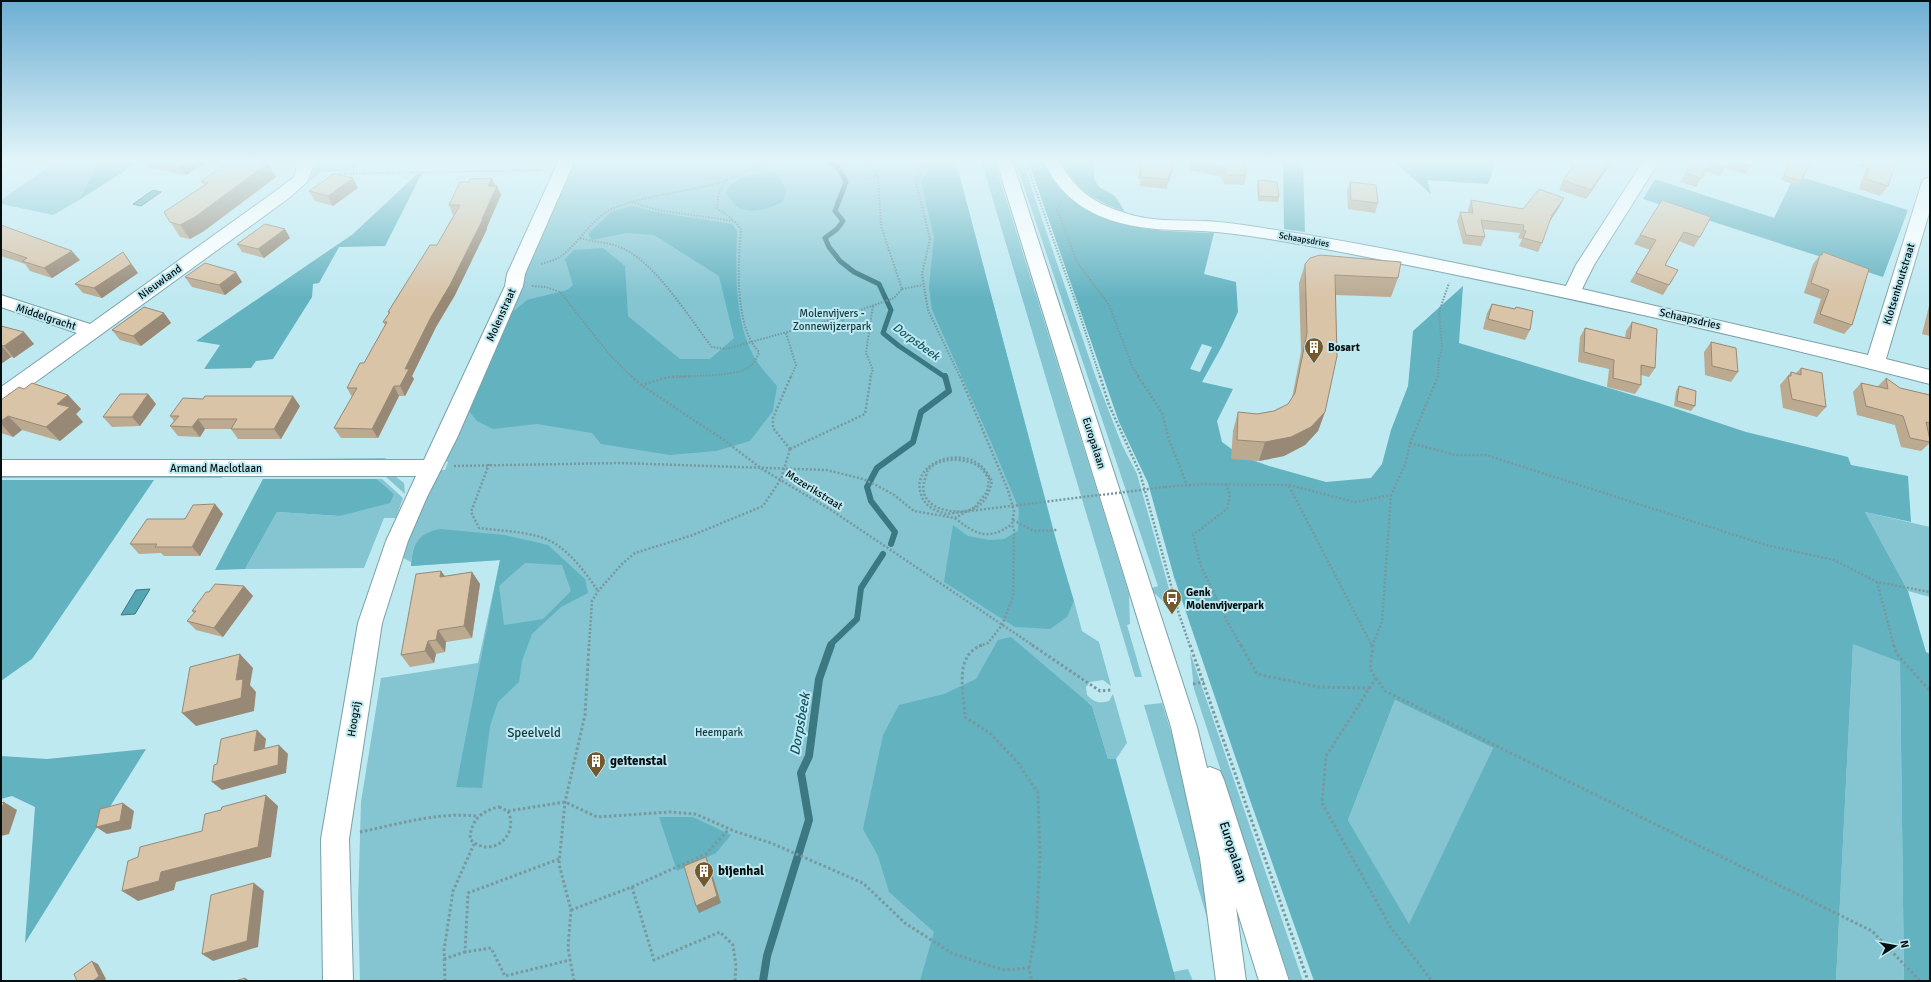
<svg xmlns="http://www.w3.org/2000/svg" width="1931" height="982" viewBox="0 0 1931 982" font-family="Signika,sans-serif">
  <style>
    .green { fill: #84c5d1 }
    .forest { fill: #63b2c0; fill-rule: evenodd }
    .water { fill: #55a6b3; stroke: #3c7882 }
    .lines { fill: none; stroke-linecap: round; stroke-linejoin: round }
    .stream-far2 { stroke: #3c7882; stroke-width: 5 }
    .stream-far1 { stroke: #3c7882; stroke-width: 6 }
    .stream { stroke: #3c7882; stroke-width: 8 }
    .minor-casing { stroke: #79a1a8; stroke-width: 2 }
    .major-casing { stroke: #79a1a8; stroke-width: 2 }
    .path-far2 { stroke: #79989e; stroke-width: 2; stroke-dasharray: 1.5 1.5; stroke-linecap: butt }
    .path-far1 { stroke: #79989e; stroke-width: 2.5; stroke-dasharray: 2 2; stroke-linecap: butt }
    .path { stroke: #79989e; stroke-width: 3; stroke-dasharray: 2.5 2.5; stroke-linecap: butt }
    .minor { fill: #fff; fill-rule: evenodd }
    .major { fill: #fff; fill-rule: evenodd }
    .path-bridge { stroke: #79989e; stroke-width: 2.5; stroke-dasharray: 2 2; stroke-linecap: butt }
    .wall { fill: #bba990 }
    .shaded-wall { fill: #988976 }
    .building { fill: #d9c4a8; stroke: #988976 }
    .labels { text-anchor: middle; dominant-baseline: central; stroke-width: 4; stroke-linejoin: round; paint-order: stroke }
    .far-street-label { font-size: 9px; fill: #020e10; stroke: #bfe9f1 }
    .street-label { font-size: 11px; fill: #020e10; stroke: #bfe9f1 }
    .park-label { font-size: 11px; fill: #12393f; stroke: #bfe9f1 }
    .poi-label { font-size: 11px; font-weight: bold; fill: #020e10; stroke: #bfe9f1; text-anchor: start }
    .water-label { font-size: 12px; font-style: italic; fill: #115660; stroke: #bfe9f1 }
    .near-park-label { font-size: 13px; fill: #12393f; stroke: #bfe9f1 }
    .near-poi-label { font-size: 13px; font-weight: bold; fill: #020e10; stroke: #bfe9f1; text-anchor: start }
    .near-street-label { font-size: 13px; fill: #020e10; stroke: #bfe9f1 }
    .near-water-label { font-size: 14px; font-style: italic; fill: #115660; stroke: #bfe9f1 }
  </style>
  <rect width="100%" height="100%" fill="#bfe9f1"/>
  <g class="green">
    <polygon points="59,160 87,160 98,162 79,200 53,215 1,204 1,200"/>
    <polygon points="312,160 360,162 354,171 321,172 307,183 314,172 314,162"/>
    <path d="M577,160H955L1073,603L1074,601L1082,631L1099,642L1111,686L1103,680L1090,682L1086,687L1087,695C1094,702 1099,704 1109,701L1113,694L1127,743L1116,759H1108L1092,706L1088,702L1173,972L1188,969L1193,981H360L358,903L361,802L381,678L478,663L500,560L411,566L414,545L411,562L403,558L414,523L440,470H445L448,462L446,461L506,322L520,277L554,202Z"/>
    <polygon points="981,160 994,160 1129,594 1130,624 1127,625 1142,677 1135,677"/>
    <polygon points="1015,160 1022,160 1096,378 1122,445 1137,474 1173,603 1166,604 1153,592 1152,588 1158,586"/>
    <polygon points="386,458 384,461 281,461 282,459"/>
    <polygon points="223,474 222,478 1,478 1,475"/>
    <polygon points="242,474 392,474 404,483 405,494 385,476 238,477"/>
    <polygon points="377,479 382,479 403,498 396,518 384,518 364,568 245,569 277,512 340,516 394,494"/>
    <polygon points="1865,512 1930,527 1930,597 1908,591"/>
    <polygon points="1853,643 1900,662 1904,981 1836,981"/>
    <polygon points="1190,652 1303,981 1290,981 1194,689"/>
    <polygon points="1395,700 1493,748 1409,925 1348,820"/>
    <polygon points="1162,703 1196,813 1216,948 1144,705"/>
  </g>
  <g class="forest">
    <polygon points="87,160 142,160 79,200 98,163"/>
    <path d="M1028,160H1043C1050,180 1064,195 1081,206C1125,232 1165,231 1214,233L1204,274L1236,282L1238,312L1222,346L1202,382L1233,389L1217,421L1222,442L1241,456L1269,466L1326,482L1371,478L1382,464L1391,430L1408,386L1413,331L1463,286L1459,343L1659,403L1746,432L1848,457L1851,465L1908,476L1911,522L1865,512L1908,591L1926,652L1930,654V981H1904L1900,662L1853,644L1836,981H1314L1251,803L1174,577L1148,483L1119,422ZM1202,344L1212,347L1200,372L1190,369ZM1395,700L1493,748L1409,924L1348,820Z"/>
    <path d="M1063,160H1094V179L1099,187L1115,196L1125,212C1098,202 1072,189 1063,160Z"/>
    <polygon points="1283,160 1303,160 1305,232 1284,229"/>
    <polygon points="1392,160 1497,160 1488,184 1427,180 1431,194"/>
    <polygon points="934,163 957,166 1055,537 1074,601 1067,617 1050,629 1015,627 944,582 953,525 968,536 989,540 1004,539 1018,531 1019,509 991,442 932,310 929,287 934,237 921,181"/>
    <path d="M773,172L778,175L786,190L783,202C761,212 737,219 726,191C736,175 756,174 773,172Z"/>
    <polygon points="422,173 385,246 339,247 319,283 313,284 312,297 273,359 256,361 251,368 204,369 220,345 196,341 353,234 417,174"/>
    <polygon points="1795,175 1908,210 1883,277 1643,199 1655,179 1774,218"/>
    <path d="M632,206L656,212L732,224L737,231C736,271 734,314 751,351C757,364 768,375 777,386L773,411L750,441L716,451L670,455L601,444L592,433L537,424L493,429L477,421L469,411L508,316L527,300L567,290L573,285L565,259L574,250L603,248L625,266L628,316L680,359H710L734,338L719,276L654,235L626,233L592,240L588,234L611,212Z"/>
    <polygon points="263,479 377,479 394,494 390,503 340,516 277,512 245,569 215,570"/>
    <polygon points="1,480 154,480 32,659 1,681"/>
    <path d="M440,529L505,535L548,545L585,579L588,593L561,607L532,634L522,661L519,682L498,702L490,726L482,788L456,787L500,560L411,566C413,544 417,534 440,529ZM525,563L562,565L571,591L543,619L504,625L499,586Z"/>
    <polygon points="1011,637 1092,706 1108,759 1116,759 1176,981 920,981 934,932 889,892 878,856 863,829 883,735 899,705 944,694 976,679 998,640"/>
    <polygon points="146,749 25,943 35,807 12,796 1,799 1,756 47,759"/>
    <polygon points="659,817 693,817 731,835 716,853 677,871"/>
  </g>
  <g class="water">
    <polygon points="153,190 161,192 141,206 133,204"/>
    <polygon points="150,589 135,614 121,615 136,590"/>
  </g>
  <g class="lines">
    <polyline class="stream-far2" points="826,160 838,167 846,182 835,211 843,221 837,229 825,238 829,247 840,261 854,272 879,284 891,310 883,333 899,346 945,377"/>
    <g class="stream-far1">
      <polyline points="891,544 895,532 871,501 867,487 877,468 913,442 921,412 949,391 945,376"/>
      <polyline points="831,646 832,643 857,619 861,588 883,554"/>
    </g>
    <polyline class="stream" points="763,981 767,956 809,820 801,773 809,756 819,679 831,645"/>
    <defs>
      <g id="minor">
        <polygon points="291,160 308,160 313,167 307,182 289,198 8,402 1,404 1,387 77,333 1,307 1,295 90,324 277,190 294,177 297,167"/>
        <polygon points="559,160 575,160 525,274 523,286 457,438 427,497 408,541 382,623 349,839 353,981 323,981 321,839 358,623 386,541 416,476 1,476 1,460 424,460 505,286 507,274"/>
        <path d="M1043,160H1059C1073,188 1093,203 1122,212C1149,222 1177,220 1205,221C1225,222 1244,225 1263,228C1364,243 1465,265 1566,286L1576,265L1644,160H1660L1594,265L1582,289L1868,355L1922,182L1924,179L1930,177V210L1886,359L1930,370V384C1735,334 1539,290 1341,252C1300,244 1259,236 1217,232C1180,229 1146,232 1110,220C1078,209 1058,191 1043,160Z"/>
      </g>
      <polygon id="major" points="996,160 1012,160 1197,727 1207,768 1210,767 1220,771 1224,780 1289,981 1259,981 1236,907 1246,981 1216,981 1200,858 1171,727"/>
    </defs>
    <use href="#minor" class="minor-casing"/>
    <use href="#major" class="major-casing"/>
    <g class="path-far2">
      <polyline points="862,160 868,164"/>
      <polyline points="933,160 920,172 916,182 930,239 922,274 928,310 960,377"/>
      <polyline points="1025,160 1077,306 1100,377"/>
      <polyline points="332,174 543,170"/>
      <polyline points="865,179 878,176"/>
      <polyline points="727,180 719,192 717,208 733,220"/>
      <polyline points="1062,201 1057,210 1077,262 1109,305 1133,368 1139,377"/>
      <path d="M632,202L657,210L734,221L741,229C738,263 734,326 759,352C757,359 752,366 746,369C732,376 691,376 673,377"/>
      <path d="M580,238C593,242 609,242 622,248C656,263 689,318 712,347L726,349L841,317L894,298L902,289L881,226L878,176L868,164L879,160"/>
      <path d="M541,264C547,262 553,261 558,258C579,245 589,220 612,209C660,188 722,194 764,160"/>
      <polyline points="532,286 546,287 560,292 609,354 632,377"/>
      <polyline points="902,289 923,285"/>
      <polyline points="841,317 846,327"/>
      <polyline points="786,333 796,365 791,377"/>
      <polyline points="870,377 873,370 866,353 873,305"/>
      <polyline points="1438,377 1439,359 1442,348 1439,312 1449,283"/>
    </g>
    <g class="path-far1">
      <polyline points="631,376 641,385 721,438 762,469 831,510 1034,646"/>
      <polyline points="1100,376 1109,405 1140,473 1179,614 1190,646"/>
      <polyline points="1138,376 1162,413 1168,437 1187,485"/>
      <polyline points="641,385 668,377 691,376"/>
      <polyline points="1410,443 1456,455 1486,455 1766,545 1834,560 1877,582 1930,592"/>
      <polyline points="790,449 773,428 773,418 791,376"/>
      <polyline points="790,449 865,414 871,376"/>
      <path d="M489,464L471,512L479,528C501,531 525,531 546,539C568,548 585,572 598,591"/>
      <polyline points="454,466 620,463 827,470 863,479 878,486 894,495 914,511 955,518 975,507"/>
      <polyline points="1226,484 1230,495 1227,509 1193,535 1201,566 1227,621 1241,646"/>
      <polyline points="1289,486 1372,646"/>
      <polyline points="1165,487 1202,484 1289,485 1355,502 1391,495 1405,465 1410,443 1438,376"/>
      <path d="M955,518C976,535 989,541 1012,524L1014,511L1008,490L960,376"/>
      <polyline points="1013,520 1034,531 1057,530"/>
      <polyline points="1877,582 1894,646"/>
      <polyline points="589,646 592,601 598,591 622,564 635,553 693,535 763,506 781,479 790,449"/>
      <polyline points="979,646 988,643 1002,625 1013,597 1014,530 1012,524"/>
      <polyline points="1372,646 1382,622 1391,495"/>
    </g>
    <g class="path">
      <path d="M982,645C953,656 964,692 965,717L991,734L1018,763L1038,793L1040,858L1036,929L1029,968"/>
      <polyline points="1032,645 1100,691 1111,690"/>
      <polyline points="1190,645 1308,981"/>
      <polyline points="1241,645 1257,674 1319,687 1370,688"/>
      <polyline points="1371,645 1372,647"/>
      <polyline points="1373,645 1370,669 1385,691 1872,931 1920,981"/>
      <polyline points="1894,645 1896,653 1930,691"/>
      <polyline points="1376,678 1326,756 1322,803 1391,928 1432,981"/>
      <polyline points="1193,684 1204,682"/>
      <path d="M499,807L508,811C520,838 489,859 470,839C471,820 481,811 499,807Z"/>
      <polyline points="508,811 565,802 597,817 670,812 695,814 734,831 771,843 863,883 905,923 953,954 1004,970 1029,968 1032,981"/>
      <path d="M360,832C399,824 437,812 477,816"/>
      <polyline points="559,859 468,893 465,952 491,948 505,976 570,960"/>
      <polyline points="632,887 706,854 729,829"/>
      <polyline points="571,910 632,887 654,960 720,932 733,945 736,966 735,981"/>
      <polyline points="444,959 465,952"/>
      <polyline points="445,981 444,950 453,891 474,844"/>
      <polyline points="574,981 568,948 571,910 559,864 565,802 585,715 589,645"/>
    </g>
    <use href="#minor" class="minor"/>
    <use href="#major" class="major"/>
    <path class="path-bridge" d="M975,507L987,492L989,479C987,476 984,471 982,469C969,457 939,456 928,470C927,472 926,476 925,479C916,505 946,514 966,511C983,508 989,495 992,481C989,477 987,472 983,468C963,445 907,462 922,497C926,507 936,511 946,514L1165,487"/>
  </g>
  <g class="wall">
    <polygon points="142,160 207,160 208,161 186,175 146,167"/>
    <polygon points="1140,160 1172,172 1170,182 1168,182 1167,189 1140,186 1140,179 1138,179"/>
    <polygon points="1191,160 1241,160 1246,175 1244,185 1224,184 1222,177 1190,170"/>
    <polygon points="1568,160 1613,160 1586,199 1559,190 1563,180 1573,167 1566,164"/>
    <polygon points="1693,160 1754,160 1746,174 1725,168 1720,176 1705,171 1696,187 1680,182"/>
    <polygon points="1791,160 1801,181 1798,186 1781,180 1788,165"/>
    <polygon points="1858,160 1897,160 1888,186 1880,196 1859,189 1866,168 1856,165"/>
    <polygon points="276,177 204,231 190,239 180,237 164,212 204,185 201,181"/>
    <polygon points="1258,180 1279,197 1278,202 1258,201 1257,185"/>
    <polygon points="1350,182 1378,203 1375,213 1348,209 1347,192"/>
    <polygon points="497,186 501,195 487,227 487,229 455,295 436,327 412,376 414,379 405,396 399,396 378,438 341,438 334,428 352,397 347,388 364,363 385,325 383,322 389,313 388,312 437,245 454,214 453,215 449,205"/>
    <polygon points="358,188 333,206 315,201 309,191"/>
    <polygon points="1471,200 1523,209 1560,206 1550,220 1542,243 1538,252 1519,246 1522,239 1518,238 1520,233 1483,229 1485,237 1481,246 1463,244 1457,221 1460,212 1468,213 1468,209"/>
    <polygon points="1662,200 1700,237 1694,247 1679,241 1665,265 1669,285 1663,295 1630,282 1650,250 1634,244"/>
    <polygon points="1,225 80,260 52,278 30,271 25,264 1,256"/>
    <polygon points="290,238 264,258 242,252 237,244"/>
    <polygon points="1823,252 1852,325 1844,334 1813,323 1821,299 1804,293 1813,264 1820,255 1821,255"/>
    <polygon points="1305,264 1398,278 1391,297 1336,295 1325,412 1318,431 1305,445 1284,456 1259,461 1231,459 1233,431 1238,412 1257,414 1274,411 1288,404 1292,398 1301,352 1299,283"/>
    <polygon points="138,273 102,298 83,293 75,284"/>
    <polygon points="185,277 242,282 225,295 192,287"/>
    <polygon points="1930,302 1930,336 1922,334"/>
    <polygon points="1492,304 1515,309 1516,307 1530,330 1525,340 1483,329 1487,313"/>
    <polygon points="164,313 171,323 141,346 120,340 112,330"/>
    <polygon points="1632,322 1655,368 1649,377 1641,375 1641,385 1635,394 1607,387 1609,369 1578,362 1580,337 1585,328 1625,338 1626,331"/>
    <polygon points="1,326 24,332 34,344 14,358 11,357 1,364"/>
    <polygon points="1711,342 1738,372 1731,382 1705,375 1704,352"/>
    <polygon points="1801,368 1826,407 1817,417 1783,408 1780,385 1791,372 1796,373"/>
    <polygon points="1886,378 1900,388 1930,395 1930,434 1929,434 1930,443 1921,451 1901,447 1895,425 1857,415 1853,392 1861,383 1877,387"/>
    <polygon points="1679,386 1695,406 1691,411 1674,406 1676,391"/>
    <polygon points="24,389 68,395 81,409 76,414 83,422 60,441 22,430 13,437 1,433 1,400"/>
    <polygon points="148,394 156,404 140,426 112,427 103,417"/>
    <polygon points="300,406 281,439 238,439 231,429 205,429 200,437 178,436 170,426 174,421 170,416"/>
    <polygon points="215,504 223,514 200,556 164,556 161,553 139,554 130,544"/>
    <polygon points="441,571 445,576 472,572 480,584 472,638 446,642 445,652 436,654 434,663 410,667 401,655"/>
    <polygon points="244,586 253,596 223,637 196,630 187,621 194,613 192,611 209,592"/>
  </g>
  <g class="shaded-wall">
    <polygon points="1,160 7,160 8,162 1,167"/>
    <polygon points="188,160 207,160 208,161 186,175 180,166"/>
    <polygon points="1611,160 1613,160 1586,199 1591,190"/>
    <polygon points="268,163 276,177 204,231 190,239 180,225"/>
    <polygon points="353,178 358,188 333,206 328,196"/>
    <polygon points="492,178 496,188 488,186"/>
    <polygon points="497,186 501,195 487,227 487,229 455,295 436,327 412,376 414,379 405,396 400,386 405,369 431,317 482,219"/>
    <polygon points="1564,198 1560,206 1548,224 1552,215"/>
    <polygon points="285,229 290,238 264,258 258,249"/>
    <polygon points="72,251 80,260 52,278 44,268"/>
    <polygon points="123,252 138,273 102,298 94,288"/>
    <polygon points="236,272 242,282 225,295 219,285"/>
    <polygon points="164,313 171,323 141,346 133,336"/>
    <polygon points="24,332 34,344 14,358 4,346"/>
    <polygon points="1,345 11,357 1,364"/>
    <polygon points="394,386 399,396 378,438 372,429"/>
    <polygon points="148,394 156,404 140,426 132,417"/>
    <polygon points="68,395 81,409 76,414 83,422 60,441 46,427 57,404"/>
    <polygon points="293,396 300,406 281,439 274,429"/>
    <polygon points="1325,412 1318,431 1305,445 1284,456 1259,461 1265,442"/>
    <polygon points="8,416 22,430 13,437 1,424 1,421"/>
    <polygon points="198,419 205,429 200,437 192,427"/>
    <polygon points="215,504 223,514 200,556 192,547"/>
    <polygon points="441,571 449,583 440,577"/>
    <polygon points="472,572 480,584 472,638 464,626"/>
    <polygon points="244,586 253,596 223,637 214,628"/>
    <polygon points="438,630 446,642 445,652 436,640"/>
    <polygon points="428,641 436,654 434,663 425,651"/>
    <polygon points="240,654 253,668 250,685 256,692 254,711 196,726 182,713 236,680"/>
    <polygon points="257,730 266,739 263,760 254,751"/>
    <polygon points="279,745 288,754 286,773 222,790 212,782"/>
    <polygon points="266,795 278,806 271,857 176,882 174,890 138,901 122,891 161,872"/>
    <polygon points="4,802 17,810 9,834 1,836 1,811"/>
    <polygon points="123,803 134,811 131,829 107,834 96,827"/>
    <polygon points="706,857 709,864 721,903 699,913 696,906"/>
    <polygon points="254,883 264,891 258,947 213,961 202,954"/>
    <polygon points="92,961 98,964 106,979 104,981 93,981"/>
    <polygon points="245,978 250,981 245,981"/>
  </g>
  <g class="building">
    <polygon points="152,160 188,160 180,166"/>
    <polygon points="233,160 257,160 268,163 195,217 180,225 170,222 164,212 208,183 201,181"/>
    <polygon points="1140,160 1173,160 1172,172 1170,172 1168,179 1141,177 1141,169 1139,169"/>
    <polygon points="1192,160 1241,160 1244,164 1246,175 1226,175 1224,167"/>
    <polygon points="1578,160 1611,160 1591,190 1563,180"/>
    <polygon points="1693,160 1730,160 1725,167 1711,162 1701,178 1685,173"/>
    <polygon points="1733,160 1754,160 1751,166"/>
    <polygon points="1791,160 1809,165 1801,181 1784,176"/>
    <polygon points="1872,160 1897,160 1888,186 1866,179"/>
    <polygon points="334,174 353,178 328,196 309,191"/>
    <polygon points="492,178 488,186 497,186 482,219 483,219 450,285 431,317 405,369 409,369 400,386 394,386 372,429 334,428 357,388 347,388 360,363 364,363 387,322 383,322 390,312 388,312 430,245 437,245 460,205 449,205 460,182 469,182 470,179"/>
    <polygon points="1258,180 1277,182 1279,197 1259,196"/>
    <polygon points="1350,182 1376,185 1378,203 1351,200"/>
    <polygon points="1539,189 1564,198 1552,215 1542,243 1523,238 1526,231 1523,230 1524,225 1481,220 1485,237 1466,235 1460,212 1473,213 1471,200 1523,209"/>
    <polygon points="1662,200 1711,217 1700,237 1684,232 1665,265 1678,270 1669,285 1636,273 1656,240 1640,235"/>
    <polygon points="265,224 285,229 258,249 237,244"/>
    <polygon points="1,225 72,251 44,268 22,261 27,258 1,249"/>
    <polygon points="123,252 131,264 94,288 75,284"/>
    <polygon points="1823,252 1869,269 1852,325 1820,314 1829,290 1811,283 1820,255 1822,255"/>
    <polygon points="1320,255 1401,262 1398,278 1335,275 1337,356 1325,412 1311,427 1291,437 1265,442 1237,440 1238,412 1257,414 1274,411 1288,404 1295,393 1307,333 1305,264 1310,258"/>
    <polygon points="205,263 236,272 219,285 185,277"/>
    <polygon points="1492,304 1515,309 1516,307 1533,311 1530,330 1488,319"/>
    <polygon points="144,307 164,313 133,336 112,330"/>
    <polygon points="1632,322 1657,329 1655,368 1641,365 1641,385 1613,378 1614,360 1584,352 1585,328 1630,339"/>
    <polygon points="1,326 24,332 4,346 1,345"/>
    <polygon points="1711,342 1736,348 1738,372 1712,366"/>
    <polygon points="1801,368 1822,373 1826,407 1792,399 1788,376 1791,376 1791,372 1801,375"/>
    <polygon points="1886,378 1900,388 1930,395 1930,423 1926,422 1930,440 1930,442 1910,438 1903,416 1866,406 1861,383 1888,389"/>
    <polygon points="32,383 68,395 57,404 70,407 46,427 8,416 1,421 1,400 19,387 24,389"/>
    <polygon points="1679,386 1696,391 1695,406 1677,401"/>
    <polygon points="120,394 148,394 132,417 103,417"/>
    <polygon points="205,396 293,396 274,429 231,429 237,419 198,419 192,427 170,426 179,416 170,416 183,398 203,399"/>
    <polygon points="215,504 192,547 155,547 157,544 130,544 147,519 185,519 193,505"/>
    <polygon points="441,571 440,577 472,572 464,626 438,630 436,640 428,641 425,651 401,655 416,574"/>
    <polygon points="215,584 244,586 214,628 187,621 196,611 192,611 206,592 209,592"/>
    <polygon points="240,654 236,680 243,679 241,698 182,713 190,667"/>
    <polygon points="257,730 254,751 279,745 278,765 212,782 214,765 217,764 221,739"/>
    <polygon points="266,795 258,847 161,872 159,881 122,891 128,861 138,857 140,847 202,831 205,814 221,810 222,807"/>
    <polygon points="4,802 1,811 1,803"/>
    <polygon points="123,803 120,821 96,827 100,809"/>
    <polygon points="706,857 717,896 696,906 684,866"/>
    <polygon points="254,883 247,941 202,954 211,895"/>
    <polygon points="92,961 99,976 93,981 77,981 74,974"/>
    <polygon points="245,978 245,981 235,981"/>
  </g>
  <linearGradient id="sky" x2="0" y2="1"><stop stop-color="#6daed3"/><stop offset="0.54" stop-color="#e2f5f9"/><stop offset="1" stop-color="#e2f5f9" stop-opacity="0"/></linearGradient>
  <rect width="1931" height="298" fill="url(#sky)"/>
  <defs>
    <symbol id="building-pin" viewBox="-11 -11 22 30"><path d="M0 17L-7.5 6A9.5 9.5 0 1 1 7.5 6Z" fill="#75582c" stroke="#bfe9f1"/><path d="M-4-6H4V6H1V3H-1V6H-4ZM-2.5-4.3h1.7v1.8h-1.7ZM.8-4.3h1.7v1.8H.8ZM-2.5-1h1.7V.8h-1.7ZM.8-1h1.7V.8H.8Z" fill="#fff"/></symbol>
    <symbol id="bus-pin" viewBox="-11 -11 22 30"><path d="M0 17L-7.5 6A9.5 9.5 0 1 1 7.5 6Z" fill="#75582c" stroke="#bfe9f1"/><path d="M-5-6H5V4H4V6H2V4H-2V6H-4V4H-5ZM-3.5-4V0h7V-4ZM-3.5 1.2v1.5H-2V1.2ZM2 1.2v1.5H3.5V1.2Z" fill="#fff"/></symbol>
  </defs>
  <g fill-rule="evenodd">
    <use href="#building-pin" x="1303" y="336" width="22" height="30"/>
    <use href="#bus-pin" x="1161" y="587" width="22" height="30"/>
    <use href="#building-pin" x="585" y="750" width="22" height="30"/>
    <use href="#building-pin" x="693" y="860" width="22" height="30"/>
  </g>
  <g class="labels">
    <g class="far-street-label">
      <text transform="translate(1304 240) rotate(10)">Schaapsdries</text>
    </g>
    <g class="street-label">
      <text transform="translate(160 282) rotate(-36)">Nieuwland</text>
      <text transform="translate(1899 284) rotate(-73)">Klotsenhoutstraat</text>
      <text transform="translate(501 315) rotate(-66)">Molenstraat</text>
      <text transform="translate(46 317) rotate(18)">Middelgracht</text>
      <text transform="translate(1690 319) rotate(13)">Schaapsdries</text>
      <text transform="translate(1094 443) rotate(72)">Europalaan</text>
      <text x="216" y="468">Armand Maclotlaan</text>
      <text transform="translate(814 490) rotate(32)">Mezerikstraat</text>
      <text transform="translate(354 719) rotate(-81)">Hoogzij</text>
    </g>
    <g class="park-label">
      <text x="832" y="313">Molenvijvers -<tspan x="832" dy="13">Zonnewijzerpark</tspan></text>
      <text x="719" y="732">Heempark</text>
    </g>
    <g class="poi-label">
      <text x="1328" y="347">Bosart</text>
      <text x="1186" y="592">Genk<tspan x="1186" dy="13">Molenvijverpark</tspan></text>
    </g>
    <g class="water-label">
      <text transform="translate(916 342) rotate(36)">Dorpsbeek</text>
    </g>
    <g class="near-park-label">
      <text x="534" y="733">Speelveld</text>
    </g>
    <g class="near-poi-label">
      <text x="610" y="761">geitenstal</text>
      <text x="718" y="871">bijenhal</text>
    </g>
    <g class="near-street-label">
      <text transform="translate(1233 852) rotate(72)">Europalaan</text>
    </g>
    <g class="near-water-label">
      <text transform="translate(800 724) rotate(-80)">Dorpsbeek</text>
    </g>
  </g>
  <rect width="1931" height="982" fill="none" stroke="#020e10" stroke-width="4"/>
  <g transform="translate(1895 946) rotate(79)" stroke="#bfe9f1" stroke-width="3" paint-order="stroke">
  <path d="M0-3L7 15L0 10L-7 15Z" fill="#020e10"/>
  <text y="-6" font-size="11" font-weight="bold" text-anchor="middle" fill="#020e10">N</text>
  </g>
</svg>
